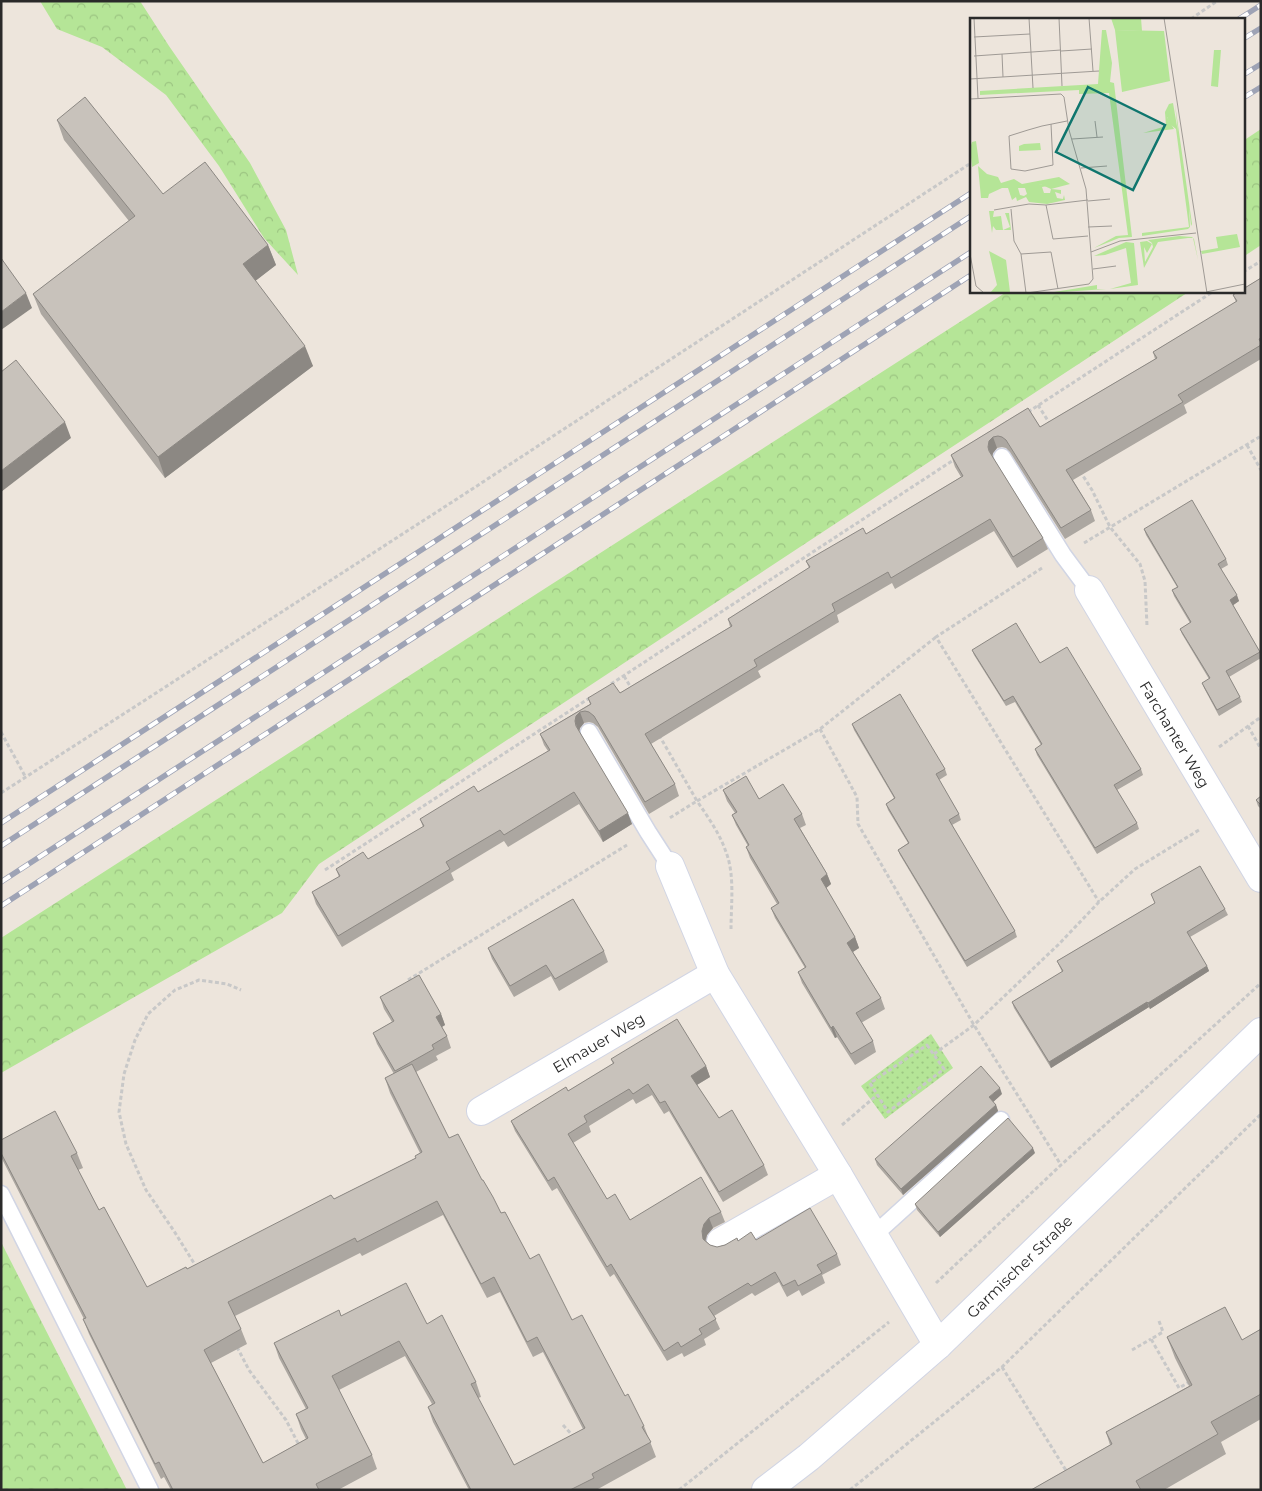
<svg xmlns="http://www.w3.org/2000/svg" width="1262" height="1491" viewBox="0 0 1262 1491" font-family="Montserrat,sans-serif">
  <style>
    .grass { fill: url(#grass-dots) }
    .forest { fill: url(#forest-crowns) }
    .lines { fill: none; stroke-linecap: round; stroke-linejoin: round }
    .lane-casing { stroke: #d1d5e4; stroke-width: 19 }
    .street-casing { stroke: #d1d5e4; stroke-width: 30 }
    .path { stroke: #c8c8c8; stroke-width: 3; stroke-dasharray: 4 2.5; stroke-linecap: butt }
    .lane { stroke: #fff; stroke-width: 16 }
    .street { stroke: #fff; stroke-width: 28 }
    .rail-casing { stroke: #9ea3b5; stroke-width: 5.5 }
    .rail { stroke: #fff; stroke-width: 4; stroke-dasharray: 11; stroke-linecap: butt }
    .wall { fill: #aca7a1; fill-rule: evenodd }
    .shaded-wall { fill: #8c8883 }
    .building { fill: #c8c2bb; stroke: #8c8883; fill-rule: evenodd }
    .labels { text-anchor: middle; dominant-baseline: central; stroke-width: 4; stroke-linejoin: round; paint-order: stroke }
    .street-label { font-size: 15px; fill: #2a2a2a; stroke: #fff }
    .inset-road { fill: none; stroke: #9f9a95; stroke-width: 1 }
    .view { fill: #0f766e; fill-opacity: 0.15; stroke: #0f766e; stroke-width: 2.5 }
    .inset-edge { fill: none; stroke: #2a2a2a; stroke-width: 2.5 }
  </style>
  <defs>
    <pattern id="grass-dots" width="8" height="8" patternUnits="userSpaceOnUse" patternTransform="scale(1.25)"><rect width="8" height="8" fill="#b5e597"/><path d="M2 2h.1M6 6h.1" fill="none" stroke="#9cc582" stroke-width="1.8" stroke-linecap="round"/></pattern>
    <pattern id="forest-crowns" width="20" height="18" patternUnits="userSpaceOnUse" patternTransform="scale(1.25)"><rect width="20" height="18" fill="#b5e597"/><path d="M2 6a3 3 0 1 1 6 0M12 15a3 3 0 1 1 6 0" fill="none" stroke="#9cc582"/></pattern>
  </defs>
  <rect width="100%" height="100%" fill="#ede5dc"/>
  <polygon class="grass" points="931,1034 953,1068 885,1119 861,1086"/>
  <g class="forest">
    <polygon points="40,1 140,1 169,46 250,163 286,230 298,275 264,238 219,166 166,95 102,47 57,29"/>
    <polygon points="1261,129 1261,245 1243,257 1243,141"/>
    <polygon points="1008,291 1190,291 932,460 319,864 282,913 1,1073 1,938"/>
    <polygon points="1,1242 127,1490 1,1490"/>
  </g>
  <g class="lines">
    <defs>
      <g id="lane">
        <polyline points="1002,457 1063,555 1089,590"/>
        <polyline points="589,732 648,832 670,866"/>
        <polyline points="1,1194 150,1490"/>
        <polyline points="874,1235 1001,1120"/>
      </g>
      <g id="street">
        <path id="s1" d="M1089,590L1261,878"/>
        <polyline points="670,866 715,974 838,1175 938,1345"/>
        <path id="s2" d="M481,1111L715,974"/>
        <polyline points="721,1242 838,1175"/>
        <path id="s3" d="M766,1490L809,1457L938,1345L1261,1032"/>
      </g>
    </defs>
    <use href="#lane" class="lane-casing"/>
    <use href="#street" class="street-casing"/>
    <g class="path">
      <polyline points="1191,19 1217,1"/>
      <polyline points="1243,272 1261,261"/>
      <polyline points="1038,405 1050,424"/>
      <polyline points="1028,412 1214,291"/>
      <polyline points="1247,445 1261,470"/>
      <polyline points="1080,471 1092,490 1110,527 1140,564 1145,581 1147,626"/>
      <polyline points="1084,543 1261,436"/>
      <polyline points="1042,568 936,637 1099,902"/>
      <polyline points="624,676 633,691"/>
      <polyline points="611,684 955,459"/>
      <polyline points="1248,726 1261,749"/>
      <polyline points="820,729 857,797 858,824 974,1025 1061,1165"/>
      <polyline points="1,732 25,776"/>
      <polyline points="659,735 697,801 668,819"/>
      <polyline points="1219,747 1261,717"/>
      <polyline points="1,793 463,495 971,163"/>
      <polyline points="325,870 591,697"/>
      <path d="M731,929C731,905 735,875 726,852C720,834 708,817 697,801L820,729L936,637"/>
      <polyline points="408,980 627,845"/>
      <polygon points="927,1045 944,1069 888,1112 870,1083"/>
      <polyline points="934,1054 974,1025 1059,944 1099,902 1135,869 1199,830"/>
      <polyline points="842,1125 877,1095"/>
      <polyline points="197,1268 174,1231 146,1190 126,1144 119,1112 124,1074 135,1040 148,1014 175,990 199,980 227,984 241,990"/>
      <polyline points="936,1283 1061,1165 1261,983"/>
      <polyline points="1159,1321 1163,1332 1151,1339 1179,1388 1189,1382"/>
      <polyline points="237,1347 249,1370 286,1420 300,1447"/>
      <polyline points="1132,1350 1151,1339"/>
      <polyline points="1002,1367 1067,1472"/>
      <polyline points="563,1425 574,1437"/>
      <polyline points="679,1490 889,1322"/>
      <polyline points="850,1490 1002,1367 1261,1114"/>
    </g>
    <use href="#lane" class="lane"/>
    <use href="#street" class="street"/>
    <defs>
      <g id="rail">
        <polyline points="1239,19 1261,5"/>
        <polyline points="1243,39 1261,28"/>
        <polyline points="1243,75 1261,64"/>
        <polyline points="1243,98 1261,87"/>
        <polyline points="1,823 971,193"/>
        <polyline points="1,846 971,216"/>
        <polyline points="1,882 971,252"/>
        <polyline points="1,906 971,275"/>
      </g>
    </defs>
    <use href="#rail" class="rail-casing"/>
    <use href="#rail" class="rail"/>
  </g>
  <g class="wall">
    <polygon points="57,120 163,194 268,245 276,265 255,281 313,366 165,478 41,314 33,294 129,221 64,140"/>
    <polygon points="1261,278 1261,359 1184,405 1187,413 1073,480 1091,510 1095,521 1065,539 1010,452 1006,448 1002,447 997,448 993,453 992,456 1043,538 1048,549 1017,568 994,531 895,589 892,583 837,615 839,622 758,671 761,677 651,744 675,784 679,796 649,814 598,727 593,723 589,722 584,723 580,728 579,731 632,824 603,842 579,804 508,847 504,841 451,873 454,880 342,947 316,904 312,892 339,877 336,869 368,859 423,827 420,819 478,792 548,751 544,745 540,734 590,704 588,698 620,693 730,627 728,619 809,568 806,561 866,534 961,477 955,467 951,455 1028,408 1040,427 1155,359 1153,352 1236,302 1233,295"/>
    <polygon points="1144,529 1226,559 1228,565 1221,569 1239,601 1233,605 1260,652 1261,658 1229,677 1240,697 1242,702 1219,716 1204,688 1202,683 1209,679 1182,634 1180,629 1190,623 1174,596 1172,590 1177,587 1146,535"/>
    <polygon points="972,650 1040,663 1141,769 1143,775 1117,790 1137,823 1139,829 1097,854 1037,755 1035,749 1041,745 1015,702 1006,706 974,655"/>
    <polygon points="852,724 945,769 947,775 939,780 959,814 961,820 952,825 1015,931 1017,937 967,967 900,855 898,850 908,843 888,810 886,804 894,798 854,730"/>
    <polygon points="723,790 759,799 802,814 806,825 800,828 827,874 831,884 826,888 855,937 859,948 853,952 881,998 885,1009 861,1023 873,1041 876,1052 855,1065 837,1037 835,1038 802,983 798,972 805,968 775,918 771,908 777,904 750,858 746,847 748,846 736,825 732,815 735,813 727,801"/>
    <polygon points="1261,796 1261,809 1258,806 1256,800"/>
    <polygon points="1151,894 1225,909 1228,915 1190,937 1207,966 1209,971 1150,1009 1149,1007 1051,1068 1014,1008 1012,1002 1062,972 1057,961 1155,903"/>
    <polygon points="488,948 604,951 608,962 559,991 551,976 514,997 492,959"/>
    <path d="M380,997L441,1014L445,1025L442,1027L447,1036L451,1048L436,1056L438,1060L416,1072L449,1138L482,1180L501,1213L530,1259L625,1396L644,1426L656,1457L598,1489V1490H469L433,1422L428,1407L432,1404L405,1356L339,1390L372,1455L377,1469L338,1490H171L164,1477L161,1479L89,1334L83,1319H84L1,1157V1140L77,1153L83,1168L78,1170L99,1210L147,1287L187,1269L334,1199L416,1158L420,1153L390,1093L385,1078L394,1074L377,1044L373,1033L392,1022L384,1009ZM443,1215L487,1298L500,1292L533,1357L543,1352L583,1429L514,1465L478,1398L481,1397L476,1382L427,1324L341,1316L274,1343L279,1358L306,1409L296,1414L301,1429L306,1439L263,1463L211,1363L247,1344L241,1329L235,1316L360,1253L362,1256Z"/>
    <polygon points="611,1059 706,1066 710,1077 697,1085 719,1118 764,1165 768,1175 723,1202 669,1111 664,1114 652,1095 636,1104 633,1099 589,1126 591,1132 573,1143 607,1199 630,1220 721,1212 725,1222 713,1228 707,1235 706,1241 710,1245 717,1247 738,1241 756,1240 837,1254 841,1265 822,1275 825,1283 802,1296 799,1290 787,1297 779,1282 755,1296 752,1293 714,1316 720,1329 704,1339 706,1345 684,1357 682,1353 667,1361 614,1274 610,1277 557,1188 552,1191 515,1131 511,1121 568,1091 613,1064"/>
    <polygon points="1002,1094 993,1102 996,1105 998,1111 903,1195 877,1165 875,1159"/>
    <polygon points="1035,1153 940,1237 917,1210 915,1204"/>
    <polygon points="1261,1329 1261,1419 1221,1442 1226,1454 1164,1490 1031,1490 1110,1445 1106,1432 1189,1386 1175,1358 1167,1337 1242,1340"/>
  </g>
  <g class="shaded-wall">
    <polygon points="268,245 276,265 250,285 243,264"/>
    <polygon points="26,293 32,308 1,330 1,312"/>
    <polygon points="305,346 313,366 165,478 158,457"/>
    <polygon points="65,422 71,438 1,492 1,471"/>
    <polygon points="993,437 997,448 993,453 992,458 988,447 989,441"/>
    <polygon points="1237,595 1239,601 1232,606 1230,600"/>
    <polygon points="580,712 584,723 580,728 579,733 575,721 576,716"/>
    <polygon points="628,813 632,824 603,842 599,831"/>
    <polygon points="827,874 831,884 825,889 821,879"/>
    <polygon points="855,937 859,948 851,953 847,943"/>
    <polygon points="1207,966 1209,971 1150,1009 1148,1003"/>
    <polygon points="1147,1002 1149,1007 1051,1068 1049,1062"/>
    <polygon points="441,1014 445,1025 440,1028 436,1017"/>
    <polygon points="833,1026 837,1037 835,1038 831,1028"/>
    <polygon points="706,1066 710,1077 695,1086 691,1076"/>
    <polygon points="1000,1088 1002,1094 992,1103 989,1097"/>
    <polygon points="996,1105 998,1111 903,1195 901,1189"/>
    <polygon points="1033,1148 1035,1153 940,1237 938,1232"/>
    <polygon points="709,1218 713,1228 707,1235 705,1241 703,1239 702,1231 704,1224"/>
  </g>
  <g class="building">
    <polygon points="85,97 163,194 205,162 268,245 243,264 305,346 158,457 33,294 135,216 57,120"/>
    <polygon points="1,258 26,293 1,312"/>
    <polygon points="1261,278 1261,338 1259,339 1261,343 1261,345 1178,395 1183,402 1066,470 1091,510 1061,528 1006,440 1002,437 998,436 993,437 989,441 988,447 989,451 1043,538 1013,557 990,519 891,578 888,572 832,604 835,611 754,660 757,666 645,734 675,784 645,802 594,716 589,712 585,711 580,712 576,716 575,721 576,726 628,813 599,831 574,792 504,835 500,830 446,862 450,869 338,936 312,892 340,876 336,869 363,852 368,859 424,826 420,819 474,786 478,792 550,750 540,734 591,704 588,698 613,683 620,693 732,626 728,619 810,567 806,561 863,528 866,534 963,476 951,455 1028,408 1040,427 1157,358 1153,352 1237,301 1233,295 1239,291 1243,291 1243,289"/>
    <polygon points="16,360 65,422 1,471 1,372"/>
    <polygon points="1192,500 1226,559 1218,564 1237,595 1230,600 1260,652 1226,671 1240,697 1217,710 1202,683 1210,678 1180,629 1191,622 1172,590 1178,587 1144,529"/>
    <polygon points="1016,623 1040,663 1067,647 1141,769 1114,785 1137,823 1095,848 1035,749 1042,744 1013,696 1004,701 972,650"/>
    <polygon points="900,694 945,769 936,774 959,814 949,820 1015,931 965,961 898,850 909,843 886,804 895,798 852,724"/>
    <polygon points="746,776 759,799 783,784 802,814 794,819 827,874 821,879 855,937 847,943 881,998 856,1013 873,1041 851,1054 833,1026 831,1028 798,972 806,967 771,908 779,903 746,847 749,845 732,815 737,812 723,790"/>
    <polygon points="1261,796 1261,805 1256,800"/>
    <polygon points="1200,866 1225,909 1187,932 1207,966 1148,1003 1147,1002 1049,1062 1012,1002 1063,971 1057,961 1155,903 1151,894"/>
    <polygon points="573,899 604,951 555,979 546,965 510,986 488,948"/>
    <polygon points="419,975 441,1014 436,1017 447,1036 432,1045 434,1049 395,1071 373,1033 394,1021 380,997"/>
    <polygon points="677,1019 706,1066 691,1076 719,1118 732,1110 764,1165 719,1192 665,1101 660,1103 648,1084 633,1094 629,1089 584,1116 587,1122 568,1134 607,1199 615,1194 630,1220 701,1177 721,1212 709,1218 704,1224 702,1231 703,1239 710,1245 717,1247 725,1245 737,1238 738,1241 751,1232 756,1240 810,1208 837,1254 817,1265 822,1273 798,1286 795,1280 783,1286 775,1272 751,1286 748,1283 708,1307 716,1319 699,1329 702,1334 681,1347 678,1342 664,1351 611,1264 607,1267 554,1177 548,1181 511,1121 566,1087 568,1091 614,1063 611,1059"/>
    <path d="M412,1064L449,1138L458,1134L482,1180H483L493,1197L501,1213L505,1212L530,1259L539,1254L572,1320L582,1315L625,1396L628,1394L644,1426L642,1427L651,1442L592,1474L594,1478L570,1490H471L428,1407L435,1403L399,1341L332,1376L372,1455L316,1484L319,1490H173L159,1462L155,1464L83,1319L86,1318L1,1153V1140L55,1111L77,1153L71,1156L99,1210L104,1207L147,1287L186,1267L187,1269L331,1195L334,1199L416,1158L415,1156L422,1152L385,1078ZM437,1201L481,1284L494,1277L527,1342L537,1337L585,1428L514,1465L471,1384L476,1382L442,1315L427,1324L406,1283L341,1316L339,1310L274,1343L308,1408L296,1414L308,1438L263,1463L204,1350L241,1329L228,1302L355,1238L357,1242Z"/>
    <polygon points="981,1066 1000,1088 989,1097 996,1105 901,1189 875,1159"/>
    <polygon points="1008,1118 1033,1148 938,1232 915,1204"/>
    <polygon points="1225,1307 1242,1340 1261,1329 1261,1394 1211,1422 1218,1434 1136,1481 1141,1490 1031,1490 1112,1444 1106,1432 1192,1385 1167,1337"/>
  </g>
  <g class="labels">
    <g class="street-label">
      <text stroke="none"><textPath href="#s1" startOffset="168">Farchanter Weg</textPath></text>
      <text stroke="none"><textPath href="#s2" startOffset="136">Elmauer Weg</textPath></text>
      <text stroke="none"><textPath href="#s3" startOffset="338">Garmischer Straße</textPath></text>
    </g>
  </g>
  <g transform="translate(970 18)">
    <rect width="275" height="275" fill="#ede5dc"/>
    <path d="M141,0H171L172,13L145,12ZM244,32H251L248,69L241,68ZM203,85L208,114L205,86L222,206L221,208L219,188L220,209L218,211L172,218V215L219,209L206,111L200,106L195,94L199,86ZM70,125L71,132L49,133V128L54,126ZM70,166L78,168L72,169L74,175H80L81,171L91,172V176L85,174L87,180L93,181L94,177L95,182L77,186L59,184L56,179L47,183L46,179L42,182L38,170L53,169L48,170L50,177L54,178L57,176L55,170ZM19,193H24L23,199L31,198L33,212L40,209L35,195H39L41,212H26L23,208L22,215ZM267,216L270,229L232,236L231,233L248,230L246,219ZM209,218L222,219L224,221L228,242L223,220H218L188,224L174,250L170,224L177,223L182,226L177,235L174,229L175,244L183,229L182,225L178,222ZM19,233L36,242L40,274L20,275L27,267Z" fill="#b5e597"/>
    <path d="M132,12H136L142,45L140,64L144,65L162,219L149,220L124,230L146,218L158,217L139,75L109,76V72L10,77V73L128,66ZM195,94L199,96L197,99L204,111L173,115L196,108ZM8,148L17,156L28,159L31,165L44,161L52,166L89,159L100,166L81,171L70,166L66,170H32L19,176L18,180H11ZM156,224L164,225L168,267L140,271L161,265L156,230L135,237L124,238ZM127,267V271H136L78,275Z" fill="#b5e597"/>
    <path d="M145,12L194,13L200,63L152,74ZM6,123L9,145L2,149L0,130L2,124Z" fill="#b5e597"/>
    <path class="inset-road" d="M4,0L8,80M59,0L63,70M89,0L92,68M119,0L123,53M194,0L237,275M4,19L60,16M91,33L122,31M32,36L33,59M4,38L91,32M0,61L129,53M0,81L91,76L94,79L99,112L116,171L123,261L119,266L57,275M125,103L127,119M81,106L83,147L55,153L41,151L39,118L58,112L72,108L97,103M102,121L133,119M111,150L137,148M118,183L140,181M76,187L83,221L118,218M41,191L44,223L51,236L56,275M24,192L59,186L76,187L118,182M118,209L142,208M121,234L150,223L226,215M0,236L6,268L14,275M51,236L81,234L88,271M123,251L146,248M236,274L275,266"/>
    <path class="view" d="M118,69L195,107L163,172L86,134Z"/>
    <rect width="275" height="275" class="inset-edge"/>
  </g>
  <rect width="1262" height="1491" fill="none" stroke="#2a2a2a" stroke-width="5"/>
</svg>
